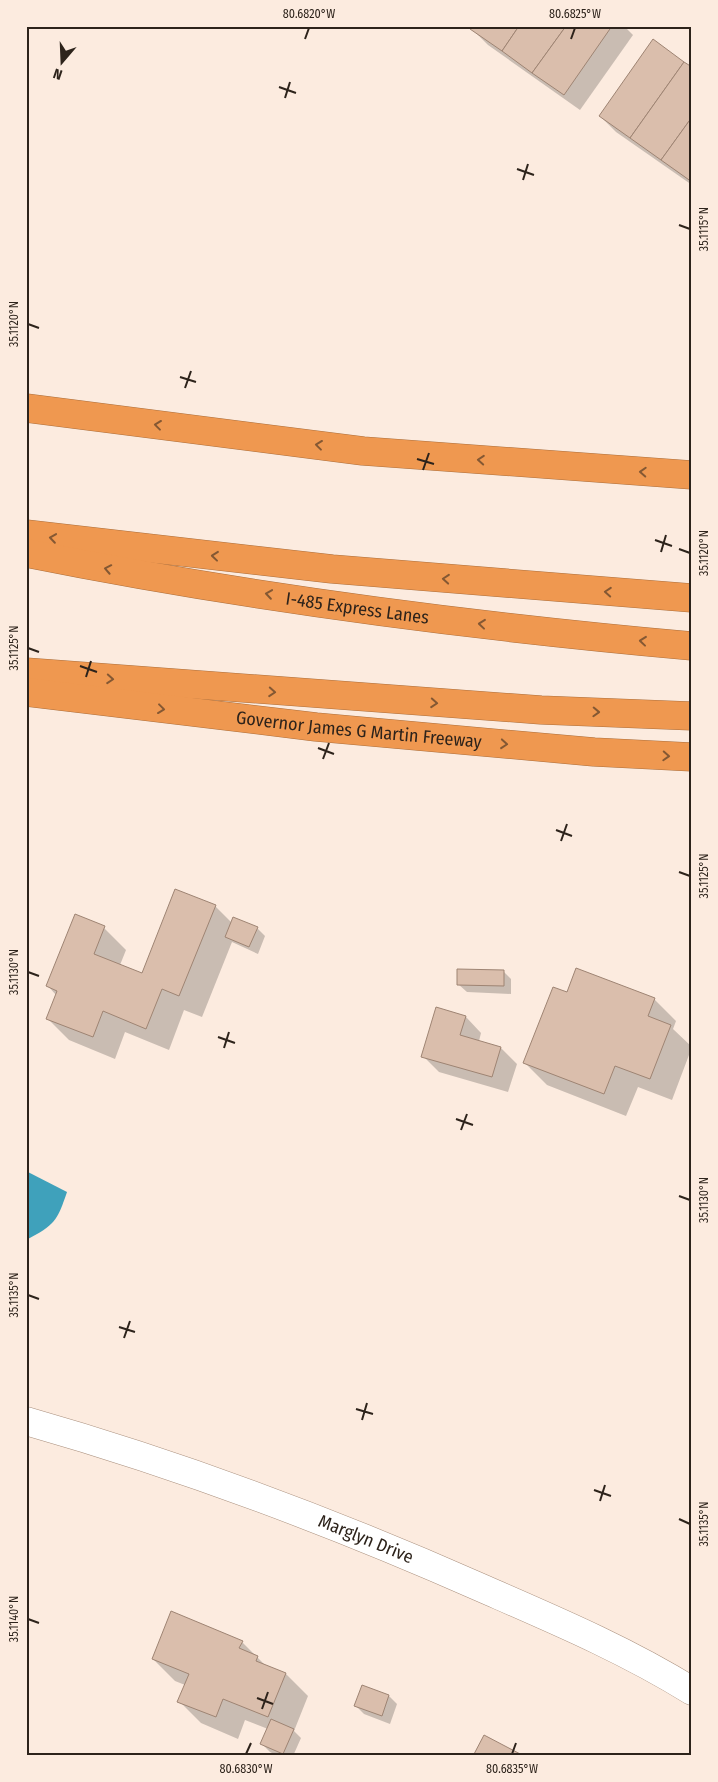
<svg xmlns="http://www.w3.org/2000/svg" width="718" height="1782" viewBox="0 0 718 1782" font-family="'Fira Sans Condensed',sans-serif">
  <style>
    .water { fill: #3fa1bb }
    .shadow { fill: #0003 }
    .building { fill: #dabeac; stroke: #9e8473 }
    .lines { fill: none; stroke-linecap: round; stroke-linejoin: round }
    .tertiary-casing { stroke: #aa907e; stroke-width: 29 }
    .motorway-casing { stroke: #ab6f3d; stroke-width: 29 }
    .tertiary { stroke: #fff; stroke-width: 28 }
    .motorway { stroke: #ef9850; stroke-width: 28 }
    .oneway { stroke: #845833 }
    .ticks { fill: none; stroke: #2d231b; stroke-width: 2 }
    .labels { text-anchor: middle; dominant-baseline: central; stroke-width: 5; stroke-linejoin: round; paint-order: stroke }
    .street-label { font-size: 18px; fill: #2d231b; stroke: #fcebdf }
    .neatline { fill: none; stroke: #2d231b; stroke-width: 2 }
    .ticks-label { font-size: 12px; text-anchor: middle; fill: #2d231b }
  </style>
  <rect width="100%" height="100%" fill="#fcebdf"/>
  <path class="water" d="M26,1171L67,1192C57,1221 55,1225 26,1240Z"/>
  <g class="shadow">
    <polygon points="474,26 624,26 633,35 580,110 488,45 472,29"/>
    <polygon points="692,68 692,185 616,132 600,116"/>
    <polygon points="215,906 232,923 257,928 265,936 258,954 232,942 202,1017 184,1010 169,1050 125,1032 115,1059 69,1040 47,1018 56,995 48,986 104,928 126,950 120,965 142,974"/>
    <polygon points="503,971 511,979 511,994 467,992 458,984"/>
    <polygon points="654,999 676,1021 673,1029 692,1047 672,1100 638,1087 626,1116 547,1085 525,1063"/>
    <polygon points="466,1017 481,1033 479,1041 501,1048 517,1064 508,1092 439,1072 423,1056"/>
    <polygon points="242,1642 266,1666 286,1674 308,1696 294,1731 301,1738 293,1756 278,1756 270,1752 262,1744 268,1729 245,1720 238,1739 201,1723 179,1701 185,1685 175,1681 153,1659"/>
    <polygon points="389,1696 397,1704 390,1724 364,1714 356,1706"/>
  </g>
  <g class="building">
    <polygon points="472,26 519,26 502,51 470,29"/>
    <polygon points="519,26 566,26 532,73 502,51"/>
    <polygon points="566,26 612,26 564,95 532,73"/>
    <polygon points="653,39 684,62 630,138 599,116"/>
    <polygon points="684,62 692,67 692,117 661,160 630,138"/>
    <polygon points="692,117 692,182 661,160"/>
    <polygon points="175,889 216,905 179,996 162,989 146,1029 103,1011 93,1037 46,1019 57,991 46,986 75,914 105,926 94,954 142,973"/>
    <polygon points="233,917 258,927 249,947 225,937"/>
    <polygon points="576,968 655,998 648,1016 671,1025 650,1079 615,1066 604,1094 523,1063 553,987 567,992"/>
    <polygon points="457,969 504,970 504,986 457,985"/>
    <polygon points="436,1007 466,1016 460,1035 501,1047 492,1077 421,1057"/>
    <polygon points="171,1611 243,1641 239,1648 258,1656 256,1661 286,1673 268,1717 223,1699 216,1717 177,1702 189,1674 152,1659"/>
    <polygon points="362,1685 389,1695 382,1716 354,1706"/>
    <polygon points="271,1719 294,1729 283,1754 260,1744"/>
    <polygon points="484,1735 524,1756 473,1756"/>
  </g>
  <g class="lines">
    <defs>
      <g id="tertiary">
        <path id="s1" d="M26,1421C184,1466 335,1523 484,1589C555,1620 626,1650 692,1691"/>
      </g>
      <g id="motorway">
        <polyline points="26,408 363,451 692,475"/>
        <polyline points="26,534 332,569 692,598"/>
        <path id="s2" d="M26,553C245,597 469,626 692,646"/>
        <polyline points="26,672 541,710 692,716"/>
        <path id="s3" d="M26,692L316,727L594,752L692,757"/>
      </g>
    </defs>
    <use href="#tertiary" class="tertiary-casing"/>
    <use href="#motorway" class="motorway-casing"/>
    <use href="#tertiary" class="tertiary"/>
    <use href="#motorway" class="motorway"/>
  </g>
  <defs><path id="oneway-chevron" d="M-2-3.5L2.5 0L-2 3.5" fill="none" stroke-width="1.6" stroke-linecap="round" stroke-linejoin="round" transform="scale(1.25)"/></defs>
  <g class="oneway">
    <use href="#oneway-chevron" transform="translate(158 425) rotate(-173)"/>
    <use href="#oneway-chevron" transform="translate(319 445) rotate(-173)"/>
    <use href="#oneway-chevron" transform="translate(481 460) rotate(-176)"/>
    <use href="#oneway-chevron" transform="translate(643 472) rotate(-177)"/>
    <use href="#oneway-chevron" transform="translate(53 538) rotate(-172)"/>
    <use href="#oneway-chevron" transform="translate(215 556) rotate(-174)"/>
    <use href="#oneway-chevron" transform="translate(108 569) rotate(-169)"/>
    <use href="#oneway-chevron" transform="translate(446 579) rotate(-175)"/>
    <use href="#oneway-chevron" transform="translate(608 592) rotate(-176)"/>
    <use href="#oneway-chevron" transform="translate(269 594) rotate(-172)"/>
    <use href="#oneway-chevron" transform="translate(482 624) rotate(-174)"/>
    <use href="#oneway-chevron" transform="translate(643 641) rotate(-174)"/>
    <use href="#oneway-chevron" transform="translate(110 679) rotate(4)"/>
    <use href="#oneway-chevron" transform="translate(272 692) rotate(4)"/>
    <use href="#oneway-chevron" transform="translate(434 703) rotate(4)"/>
    <use href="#oneway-chevron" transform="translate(161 709) rotate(7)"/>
    <use href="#oneway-chevron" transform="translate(596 712) rotate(2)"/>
    <use href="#oneway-chevron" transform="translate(504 744) rotate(5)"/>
    <use href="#oneway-chevron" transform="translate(666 756) rotate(3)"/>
  </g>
  <path class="ticks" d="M305,39L309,28M571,39L575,28M279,87L296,93M285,98L290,82M517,169L534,175M523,180L528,164M679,225L690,229M28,324L39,328M180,377L196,382M185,388L191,371M417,459L434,464M423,470L429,453M655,540L672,546M679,549L690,553M661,552L666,535M28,648L39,652M80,666L97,672M86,677L91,661M318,748L334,754M323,759L329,743M556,830L572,836M561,841L567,824M679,872L690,876M28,972L39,976M218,1037L235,1043M224,1048L229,1032M456,1119L473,1125M461,1130L467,1114M679,1196L690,1200M28,1295L39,1299M119,1327L135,1332M124,1338L130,1321M356,1409L373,1414M362,1420L367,1403M594,1490L611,1496M600,1501L605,1485M679,1519L690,1524M28,1619L39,1623M257,1698L273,1704M262,1709L268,1692M246,1754L251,1743M512,1754L516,1743"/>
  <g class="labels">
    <g class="street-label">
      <text stroke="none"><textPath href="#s2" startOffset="336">I-485 Express Lanes</textPath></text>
      <text stroke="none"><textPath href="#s3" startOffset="335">Governor James G Martin Freeway</textPath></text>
      <text stroke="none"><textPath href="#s1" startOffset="360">Marglyn Drive</textPath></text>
    </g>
  </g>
  <rect width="718" height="1782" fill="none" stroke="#fcebdf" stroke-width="55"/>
  <g transform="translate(62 62) rotate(199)" stroke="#fcebdf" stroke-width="4" paint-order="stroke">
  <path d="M0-4L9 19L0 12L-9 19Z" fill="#2d231b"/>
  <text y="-8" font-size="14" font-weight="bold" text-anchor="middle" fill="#2d231b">N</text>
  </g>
  <rect x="28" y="28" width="662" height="1726" class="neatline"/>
  <g class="ticks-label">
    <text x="309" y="18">80.6820°W</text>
    <text x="575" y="18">80.6825°W</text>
    <text transform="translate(704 229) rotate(-90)" y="4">35.1115°N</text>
    <text transform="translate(14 324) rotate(-90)" y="4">35.1120°N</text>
    <text transform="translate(704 553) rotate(-90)" y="4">35.1120°N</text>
    <text transform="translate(14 648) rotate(-90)" y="4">35.1125°N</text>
    <text transform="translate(704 876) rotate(-90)" y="4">35.1125°N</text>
    <text transform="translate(14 972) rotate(-90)" y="4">35.1130°N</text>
    <text transform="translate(704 1200) rotate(-90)" y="4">35.1130°N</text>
    <text transform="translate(14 1295) rotate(-90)" y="4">35.1135°N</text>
    <text transform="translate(704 1524) rotate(-90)" y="4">35.1135°N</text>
    <text transform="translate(14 1619) rotate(-90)" y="4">35.1140°N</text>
    <text x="246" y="1773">80.6830°W</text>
    <text x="512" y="1773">80.6835°W</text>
  </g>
</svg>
